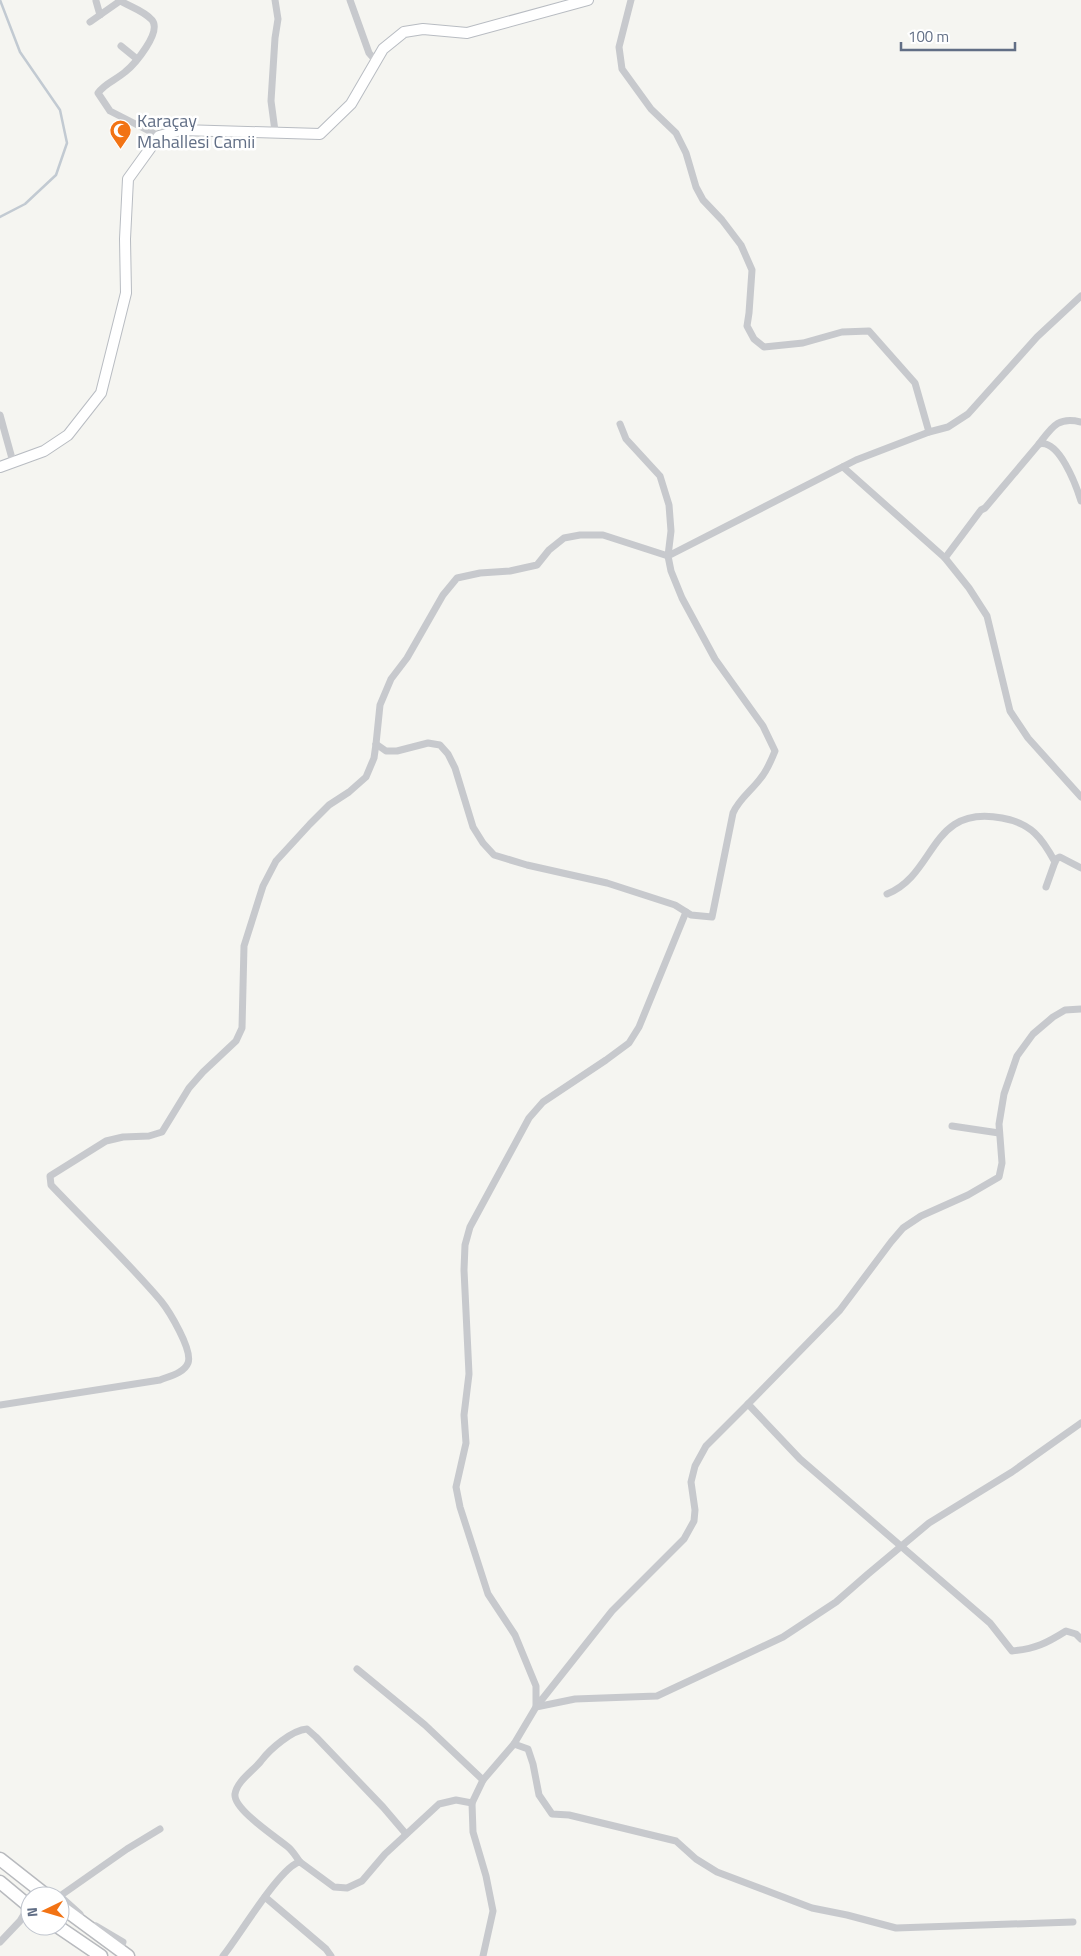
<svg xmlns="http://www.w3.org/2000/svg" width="1081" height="1956" viewBox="0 0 1081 1956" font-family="'Titillium Web',sans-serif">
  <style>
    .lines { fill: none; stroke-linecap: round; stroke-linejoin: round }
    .stream { stroke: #c2cad2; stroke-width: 2.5 }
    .secondary-casing { stroke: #b8bcc2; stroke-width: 12 }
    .highway-casing { stroke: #b8babe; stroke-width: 15 }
    .street { stroke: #c7c9cd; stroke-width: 7 }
    .secondary { stroke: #fff; stroke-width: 10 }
    .highway { stroke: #fff; stroke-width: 12 }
    .labels { text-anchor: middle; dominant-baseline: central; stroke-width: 5; stroke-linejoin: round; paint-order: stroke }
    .poi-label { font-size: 18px; fill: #616e85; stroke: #fff; text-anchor: start }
  </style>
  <rect width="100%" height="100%" fill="#f5f5f1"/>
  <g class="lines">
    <polyline class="stream" points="0,217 25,204 56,175 67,143 60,110 20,52 0,0"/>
    <defs>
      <polyline id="secondary" points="0,467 44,451 68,435 101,393 126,293 125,239 128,179 159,136 181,130 320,134 351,104 383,49 404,32 423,29 467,33 588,0"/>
      <g id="highway">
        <polyline points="0,1859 47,1896"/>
        <polyline points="0,1882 30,1907"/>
        <polyline points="60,1906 128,1956"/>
        <polyline points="57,1926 101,1956"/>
      </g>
    </defs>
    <use href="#secondary" class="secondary-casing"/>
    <use href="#highway" class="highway-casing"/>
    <g class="street">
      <path d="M119,0C130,7 143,10 152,20C162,32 135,64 125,72C116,80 105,83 98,93L110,111L159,136"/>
      <polyline points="350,0 369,53 376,61"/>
      <polyline points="631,0 619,47 622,69 651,109 676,133 686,153 696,187 703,200 722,220 741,245 752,270 749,313 747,326 754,339 764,347 803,343 842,332 869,331 915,383 929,432"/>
      <polyline points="96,1 100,15"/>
      <polyline points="90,22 120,1"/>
      <polyline points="121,46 137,59"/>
      <polyline points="275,131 271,101 275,38 278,19 275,0"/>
      <polyline points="0,415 13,462"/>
      <path d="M1039,444C1052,427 1058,416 1081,422"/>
      <polyline points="843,467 945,558 969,588 987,616 1010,711 1028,738 1081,797"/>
      <path d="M945,558L981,510L985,508L1039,444C1059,439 1076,485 1081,501"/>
      <path d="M376,744L386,751H397L428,743L440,745L448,754L455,768L473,827L483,843L494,855L527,865L607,883L675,905L691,915L712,917L733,813C739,799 751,791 760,779C767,771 771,761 775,751L763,726L715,659L682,598L671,571L668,556L856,460L929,432L948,427L968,414L1037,337L1081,296"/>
      <polyline points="1046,887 1056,859 1060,857 1081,868"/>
      <path d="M887,894C937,874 929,804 1002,818C1031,823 1042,838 1055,862"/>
      <polyline points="686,912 639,1027 629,1043 606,1060 543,1102 529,1118 470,1227 465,1245 464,1270 469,1374 464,1415 466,1443 456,1487 460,1507 488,1594 515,1635 536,1686 536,1707 612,1611 684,1539 694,1521 695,1510 691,1482 695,1466 706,1446 748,1404"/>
      <path d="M1081,1009L1065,1010L1053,1017L1033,1034L1017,1056L1004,1094L999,1124L1002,1163L999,1177L968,1195L921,1216L903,1228L891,1242L840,1310L748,1404L800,1459L990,1623L1012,1651C1035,1649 1047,1643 1066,1631L1076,1634L1081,1639"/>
      <polyline points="952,1126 999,1133"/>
      <path d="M0,1405L160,1380C170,1376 184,1373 188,1363C193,1350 169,1311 161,1301C127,1261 88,1224 51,1185L50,1176L106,1141L123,1137L149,1136L162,1132L189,1088L203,1072L236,1041L242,1028L244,946L263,886L276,861L310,824L329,805L349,792L366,777L374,758L376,744L380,705L391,679L407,658L443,595L457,578L480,573L510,571L537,565L549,550L564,538L580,535H603L668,556L671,531L669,505L660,476L626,439L620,424"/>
      <polyline points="357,1669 425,1725 483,1780"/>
      <polyline points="514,1744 528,1749 533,1764 539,1795 552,1814 569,1815 676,1841 696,1859 717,1872 812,1908 847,1915 896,1928 1073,1922"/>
      <path d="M300,1862C296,1857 293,1851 288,1847C276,1837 233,1809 235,1794C237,1781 253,1771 261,1761C270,1749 292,1730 307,1729L316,1737L383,1807L406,1834"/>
      <polyline points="265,1897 326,1949 331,1956"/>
      <polyline points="80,1914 60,1896 127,1849 160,1829"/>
      <polyline points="96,1926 123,1942 120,1950"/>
      <polyline points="0,1942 20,1921 29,1906"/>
      <path d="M223,1956C238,1938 281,1865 300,1862L334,1887L347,1888L362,1881L385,1854L439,1804L456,1800L472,1803"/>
      <polyline points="483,1956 493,1911 486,1876 473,1832 472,1803 483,1780 514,1744 536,1707 575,1699 657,1696 783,1637 836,1602 868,1574 929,1523 1012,1472 1081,1423"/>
    </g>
    <use href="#secondary" class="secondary"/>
    <use href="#highway" class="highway"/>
  </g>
  <defs>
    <symbol id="mosque-pin" viewBox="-11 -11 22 30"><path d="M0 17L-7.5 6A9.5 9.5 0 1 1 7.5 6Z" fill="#f27314" stroke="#fff"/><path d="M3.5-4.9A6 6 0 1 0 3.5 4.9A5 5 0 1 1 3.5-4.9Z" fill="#fff"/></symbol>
  </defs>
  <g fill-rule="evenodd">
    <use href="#mosque-pin" x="108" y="118" width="25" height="34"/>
  </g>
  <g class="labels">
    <g class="poi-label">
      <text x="137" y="120">Karaçay<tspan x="137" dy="21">Mahallesi Camii</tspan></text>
    </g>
  </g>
  <g transform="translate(45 1911) rotate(265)"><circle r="24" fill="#ffffff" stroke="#c0c5ce"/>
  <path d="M0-4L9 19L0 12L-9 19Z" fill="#f27314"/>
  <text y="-8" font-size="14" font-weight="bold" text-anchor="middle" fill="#616e85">N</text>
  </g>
  <path d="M901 42v8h114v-8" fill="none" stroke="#616e85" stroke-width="2.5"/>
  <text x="908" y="42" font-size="15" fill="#616e85" stroke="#ffffff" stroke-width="4" paint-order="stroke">100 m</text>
</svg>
